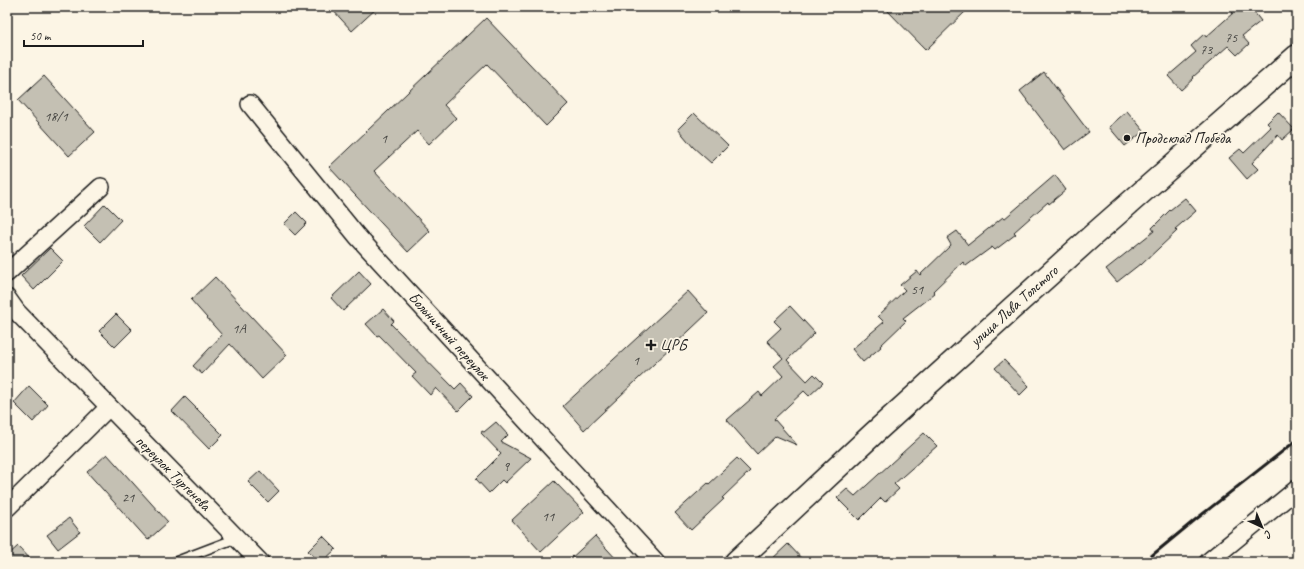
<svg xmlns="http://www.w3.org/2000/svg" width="1304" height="569" viewBox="0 0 1304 569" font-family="Caveat,sans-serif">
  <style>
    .building { fill: #c4c0b3; stroke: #1c1c1c }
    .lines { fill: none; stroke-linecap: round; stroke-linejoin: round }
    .lane-casing { stroke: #1c1c1c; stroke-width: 11 }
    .street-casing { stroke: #1c1c1c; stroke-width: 20 }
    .secondary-casing { stroke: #1c1c1c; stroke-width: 25 }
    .lane { stroke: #fcf5e5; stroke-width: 8 }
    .street { stroke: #fcf5e5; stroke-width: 17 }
    .secondary { stroke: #fcf5e5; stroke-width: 22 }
    .rail { stroke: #1c1c1c; stroke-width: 3 }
    .poi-dot { fill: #1c1c1c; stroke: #fcf5e5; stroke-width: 1.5 }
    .labels { text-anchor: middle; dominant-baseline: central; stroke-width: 3.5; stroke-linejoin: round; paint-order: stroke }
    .number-label { font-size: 14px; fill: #464542 }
    .poi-label { font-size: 16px; fill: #1c1c1c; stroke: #fcf5e5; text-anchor: start }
    .street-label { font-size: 16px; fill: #1c1c1c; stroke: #fcf5e5 }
  </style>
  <rect width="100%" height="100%" fill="#fcf5e5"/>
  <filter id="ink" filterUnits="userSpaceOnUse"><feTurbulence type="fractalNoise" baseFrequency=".025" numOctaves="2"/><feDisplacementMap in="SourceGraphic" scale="8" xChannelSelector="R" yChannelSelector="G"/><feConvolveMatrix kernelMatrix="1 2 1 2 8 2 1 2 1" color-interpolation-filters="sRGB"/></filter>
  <g filter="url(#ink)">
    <g class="building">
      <polygon points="330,7 378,7 352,31"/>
      <polygon points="884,7 970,7 926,50"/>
      <polygon points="1229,7 1250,7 1261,21 1242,36 1249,44 1237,55 1228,46 1193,77 1194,78 1181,90 1168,76 1196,52 1191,46 1204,34 1206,37 1233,13"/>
      <polygon points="486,18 568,104 546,126 487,64 444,105 456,118 429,144 417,131 374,171 430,231 408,252 329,167"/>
      <polygon points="1044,72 1089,132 1065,150 1020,91"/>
      <polygon points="44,76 95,132 69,156 18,100"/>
      <polygon points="1127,111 1144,131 1125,146 1109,127"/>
      <polygon points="1278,112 1294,129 1282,140 1278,135 1252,163 1258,169 1247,179 1229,158 1240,149 1244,153 1271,127 1267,123"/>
      <polygon points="694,113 728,146 711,163 693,147 678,129"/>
      <polygon points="1055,175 1066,190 1049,204 1048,202 1014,232 1016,234 995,250 992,247 966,266 963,262 933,291 935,293 903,318 906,321 880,346 881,347 863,362 852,349 884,322 878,316 905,290 900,285 917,271 920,275 951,245 947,238 957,231 968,245 1003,217 1004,219"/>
      <polygon points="1185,198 1196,211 1175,229 1177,231 1141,265 1140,264 1117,282 1106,269 1154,231 1152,228 1170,210"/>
      <polygon points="105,204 121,220 100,242 84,226"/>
      <polygon points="296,212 307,223 295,235 284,224"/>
      <polygon points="50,248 63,261 34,290 21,276"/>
      <polygon points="359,271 371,284 343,311 331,298"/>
      <polygon points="215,277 287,355 262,379 230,344 202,374 193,366 222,335 191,300"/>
      <polygon points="688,291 708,313 584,430 563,406"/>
      <polygon points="790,306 815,333 787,360 807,381 814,374 823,383 809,396 804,391 774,419 797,445 776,436 757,454 727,420 759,392 762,396 783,376 774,366 783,358 767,341 781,328 774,321"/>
      <polygon points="383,309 394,321 391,324 455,389 461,383 473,396 458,411 436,388 430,395 412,376 416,373 379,335 377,336 366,324"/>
      <polygon points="116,314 132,330 115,347 99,331"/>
      <polygon points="1004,360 1029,386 1020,395 995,368"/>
      <polygon points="29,386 48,405 33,422 14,403"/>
      <polygon points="185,397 223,435 209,449 172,411"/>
      <polygon points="496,422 508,435 501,442 531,458 505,483 502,480 489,493 476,479 501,454 481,433 482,431 484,432"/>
      <polygon points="924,433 937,446 894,484 899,489 885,502 881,498 859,520 837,498 847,489 855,496"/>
      <polygon points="107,454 168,522 148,540 87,472"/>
      <polygon points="737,458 750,471 722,498 724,499 691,530 675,513 708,483 709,484"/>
      <polygon points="260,471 279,491 268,502 248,482"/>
      <polygon points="554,481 584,512 541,552 512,520"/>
      <polygon points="69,518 80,532 58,549 47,535"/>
      <polygon points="323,536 336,549 322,562 320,562 308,551"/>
      <polygon points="595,536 619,562 567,562"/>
      <polygon points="788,544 805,562 769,562"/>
      <polygon points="18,546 33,562 7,562 7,556"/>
    </g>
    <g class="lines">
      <defs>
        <polyline id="lane" points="174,562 237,538"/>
        <g id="street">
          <polyline points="250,104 357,236 656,562"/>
          <polyline points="7,273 101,187"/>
          <polyline points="7,298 17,312 260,562"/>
          <polyline points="7,508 109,407"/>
          <polyline points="1208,562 1297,489"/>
        </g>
        <polyline id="secondary" points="736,562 873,434 1092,236 1297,56"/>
      </defs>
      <use href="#lane" class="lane-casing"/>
      <use href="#street" class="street-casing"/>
      <use href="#secondary" class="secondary-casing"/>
      <use href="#lane" class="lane"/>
      <use href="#street" class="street"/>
      <use href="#secondary" class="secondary"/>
      <polyline class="rail" points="1144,562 1195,520 1297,440"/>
    </g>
  </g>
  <g class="poi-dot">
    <circle cx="1127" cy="138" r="4"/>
    <path d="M649 339h4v4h4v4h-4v4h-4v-4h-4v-4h4z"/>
  </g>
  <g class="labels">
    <g class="number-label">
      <text x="1231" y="37">75</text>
      <text x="1206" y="49">73</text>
      <text x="56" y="116">18/1</text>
      <text x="384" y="138">1</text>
      <text x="917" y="289">51</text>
      <text x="239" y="328">1А</text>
      <text x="636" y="360">1</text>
      <text x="506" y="466">9</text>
      <text x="128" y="497">21</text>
      <text x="548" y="516">11</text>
    </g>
    <g class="poi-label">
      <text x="1135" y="138">Продсклад Победа</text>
      <text x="660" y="345">ЦРБ</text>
    </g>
    <g class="street-label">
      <text transform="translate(1014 306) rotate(-42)">улица Льва Толстого</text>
      <text transform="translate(449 336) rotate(48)">Больничный переулок</text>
      <text transform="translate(173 473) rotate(45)">переулок Тургенева</text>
    </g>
  </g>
  <rect width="1304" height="569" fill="none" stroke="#fcf5e5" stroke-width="24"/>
  <rect x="12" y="12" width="1280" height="545" fill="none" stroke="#1c1c1c" stroke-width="1.5" filter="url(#ink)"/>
  <g transform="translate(1262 527) rotate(136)" stroke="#fcf5e5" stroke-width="3" paint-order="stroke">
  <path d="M0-3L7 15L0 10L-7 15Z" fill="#1c1c1c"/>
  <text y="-6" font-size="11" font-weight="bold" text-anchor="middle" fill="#1c1c1c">С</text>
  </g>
  <path d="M24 40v6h119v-6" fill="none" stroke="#1c1c1c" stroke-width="2"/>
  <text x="30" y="40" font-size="12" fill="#1c1c1c" stroke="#fcf5e5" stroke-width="3" paint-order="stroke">50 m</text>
</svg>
